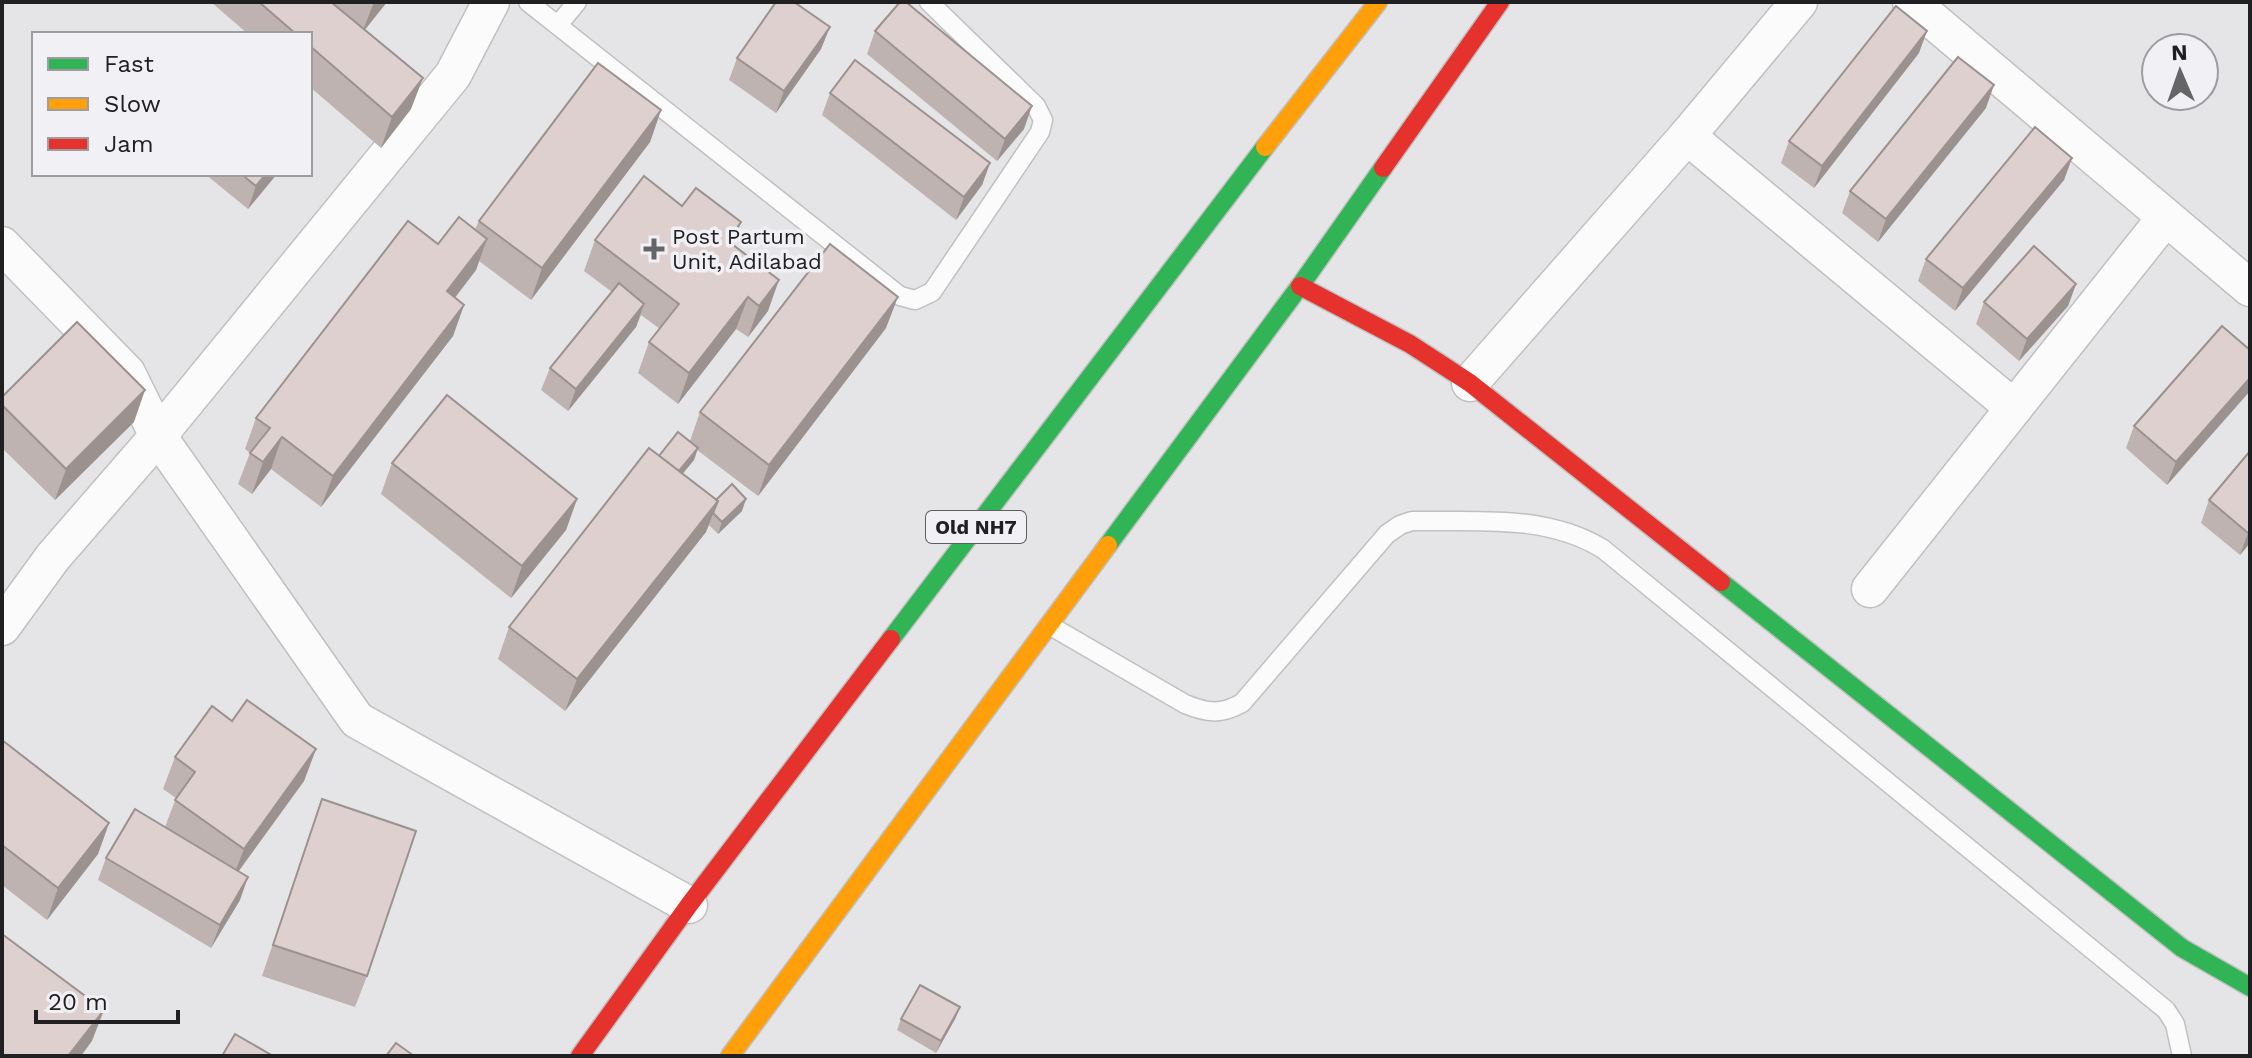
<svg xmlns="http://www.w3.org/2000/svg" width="2252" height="1058" viewBox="0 0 2252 1058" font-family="'Work Sans',sans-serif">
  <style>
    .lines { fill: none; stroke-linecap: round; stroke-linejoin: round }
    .lane-casing { stroke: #c0c0c1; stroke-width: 21 }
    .street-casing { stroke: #c0c0c1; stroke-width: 39 }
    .fast-casing { stroke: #c0c0c1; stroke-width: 21 }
    .slow-casing { stroke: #c0c0c1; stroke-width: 21 }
    .jam-casing { stroke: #c0c0c1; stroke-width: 21 }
    .lane { stroke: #fbfbfb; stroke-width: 18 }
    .street { stroke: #fbfbfb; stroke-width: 36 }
    .fast { stroke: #30b455; stroke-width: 18 }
    .slow { stroke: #ff9f0a; stroke-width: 18 }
    .jam { stroke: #e5322d; stroke-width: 18 }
    .wall { fill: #beb3b1 }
    .shaded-wall { fill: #9b9290 }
    .building { fill: #ddd0ce; stroke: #9b9290; stroke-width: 2 }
    .poi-dot { fill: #656567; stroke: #f1f1f5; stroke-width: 3 }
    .labels { text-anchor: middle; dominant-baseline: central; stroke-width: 7; stroke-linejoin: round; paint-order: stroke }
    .shield { fill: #f1f1f5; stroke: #5f5f61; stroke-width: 2 }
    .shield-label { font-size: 20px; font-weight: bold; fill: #202022 }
    .poi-label { font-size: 22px; fill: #202022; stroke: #f1f1f5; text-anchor: start }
  </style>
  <rect width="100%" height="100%" fill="#e5e5e7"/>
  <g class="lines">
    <defs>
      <g id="lane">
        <polyline points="528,2 900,296 915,300 932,292 1040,132 1043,120 1036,106 929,2"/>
        <polyline points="558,25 577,2"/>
        <path d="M1049,625L1185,704C1207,713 1221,715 1242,703L1387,534L1400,525L1412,521C1477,522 1546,514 1603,549L2166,1010L2175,1024L2182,1056"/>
      </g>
      <g id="street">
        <polyline points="1911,2 2250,288"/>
        <polyline points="1687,136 2014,408"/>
        <polyline points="2,245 127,373 158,436 357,720 689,905"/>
        <polyline points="1470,383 1687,136 1799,2"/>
        <polyline points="1870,589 2166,217"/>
        <polyline points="2,627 53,557 158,436 453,75 491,2"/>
      </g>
      <g id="fast">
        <polyline points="1108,545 1300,286 1383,168"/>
        <polyline points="1721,582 2182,948 2250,987"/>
        <polyline points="891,639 1265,147"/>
      </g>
      <g id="slow">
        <polyline points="1265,147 1378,2"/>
        <polyline points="730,1056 1108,545"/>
      </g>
      <g id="jam">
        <polyline points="1383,168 1500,2"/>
        <polyline points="1300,286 1410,344 1470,383 1721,582"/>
        <polyline points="580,1056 689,905 891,639"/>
      </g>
    </defs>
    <use href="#lane" class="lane-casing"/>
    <use href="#street" class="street-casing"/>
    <use href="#fast" class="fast-casing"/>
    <use href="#slow" class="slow-casing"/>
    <use href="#jam" class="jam-casing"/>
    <use href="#lane" class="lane"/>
    <use href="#street" class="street"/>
    <use href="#fast" class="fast"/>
    <use href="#slow" class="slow"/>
    <use href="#jam" class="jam"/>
  </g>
  <g class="wall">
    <polygon points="211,2 387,2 365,30 411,109 381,148 310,87 310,34 248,34"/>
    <polygon points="875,31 1024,129 997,161 867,54"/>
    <polygon points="821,49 776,113 729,80 737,58"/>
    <polygon points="1919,53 1814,188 1781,163 1789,141"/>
    <polygon points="830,93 990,163 982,185 956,220 822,115"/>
    <polygon points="1986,108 1878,242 1842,213 1850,191"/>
    <polygon points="661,110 650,142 531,300 479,261 476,270 455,298 464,305 453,336 321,507 271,469 252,494 238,484 250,453 245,449 256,418 438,244 475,229 479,221"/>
    <polygon points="2072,158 2064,180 1955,311 1918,281 1926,259"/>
    <polygon points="205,174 277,174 248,209"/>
    <polygon points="595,240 733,245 768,311 748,337 736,329 678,404 638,373 649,342 660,329 641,315 636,327 568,411 541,390 550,368 612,292 584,271"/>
    <polygon points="2076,284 2068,306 2019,361 1976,324 1984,302"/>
    <polygon points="886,328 758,496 697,450 694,460 682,474 716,500 742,511 718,534 709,525 706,532 565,711 498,659 509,627 690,441 700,412"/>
    <polygon points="2250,350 2250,391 2167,485 2126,448 2134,426"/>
    <polygon points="2,397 134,422 55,500 2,448"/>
    <polygon points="2250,451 2250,543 2240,555 2201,523 2209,500"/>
    <polygon points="392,463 577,499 566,530 511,598 381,494"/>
    <polygon points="232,721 316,749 304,781 239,871 240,900 211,948 98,880 106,858 165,827 176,798 163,789 175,757"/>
    <polygon points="2,740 109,823 98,854 47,920 2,885"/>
    <polygon points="322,799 367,976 355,1007 262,976"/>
    <polygon points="960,1007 955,1019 936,1053 897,1030 901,1019"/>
  </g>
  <g class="shaded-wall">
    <polygon points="374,2 387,2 362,33"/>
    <polygon points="830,27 821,49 776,113 784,91"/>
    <polygon points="1927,31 1919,53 1814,188 1822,166"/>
    <polygon points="423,78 411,109 381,148 392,117"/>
    <polygon points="1994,85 1986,108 1878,242 1886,219"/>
    <polygon points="1032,106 1024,129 997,161 1005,139"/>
    <polygon points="661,110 650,142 531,300 542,268"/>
    <polygon points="2072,158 2064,180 1955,311 1963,288"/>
    <polygon points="990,163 982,185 956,220 964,197"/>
    <polygon points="266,174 277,174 248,209 256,186"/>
    <polygon points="741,222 730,253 728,241"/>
    <polygon points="487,239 476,270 435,323 447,291"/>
    <polygon points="779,280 768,311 748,337 759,306"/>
    <polygon points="2076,284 2068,306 2019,361 2027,339"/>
    <polygon points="748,297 736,329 678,404 689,373"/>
    <polygon points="898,297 886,328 758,496 769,465"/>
    <polygon points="644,304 636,327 568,411 576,389"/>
    <polygon points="464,305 453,336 321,507 333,476"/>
    <polygon points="2250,378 2250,391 2167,485 2176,462"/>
    <polygon points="145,390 134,422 55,500 66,469"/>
    <polygon points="282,437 271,469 252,494 263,462"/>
    <polygon points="698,448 694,460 666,494 670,482"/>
    <polygon points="577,499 566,530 511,598 522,566"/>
    <polygon points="746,499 742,511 718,534 722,522"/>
    <polygon points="718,501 706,532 565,711 577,679"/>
    <polygon points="2250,531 2250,543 2240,555 2248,533"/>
    <polygon points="316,749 304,781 232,880 244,849"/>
    <polygon points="109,823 98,854 47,920 58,888"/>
    <polygon points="248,877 240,900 211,948 220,925"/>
    <polygon points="960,1007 955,1019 936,1053 941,1041"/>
    <polygon points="104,1010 92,1041 81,1056 68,1056"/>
  </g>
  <g class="building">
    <polygon points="259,2 331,2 423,78 392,117 310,46 310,34 296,34"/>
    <polygon points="776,2 794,2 830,27 784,91 737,58"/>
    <polygon points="900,2 906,2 1032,106 1005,139 875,31"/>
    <polygon points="1896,6 1927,31 1822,166 1789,141"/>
    <polygon points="1958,57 1994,85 1886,219 1850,191"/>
    <polygon points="855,60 990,163 964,197 830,93"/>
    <polygon points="598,63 661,110 542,268 479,221"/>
    <polygon points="2035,127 2072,158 1963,288 1926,259"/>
    <polygon points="241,174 266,174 256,186"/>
    <polygon points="644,176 682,206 696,188 741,222 728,241 779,280 759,306 748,297 689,373 649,342 679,304 595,240"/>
    <polygon points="459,217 487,239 447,291 464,305 333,476 282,437 263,462 250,453 270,428 256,418 408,221 438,244"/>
    <polygon points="830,244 898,297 769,465 700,412"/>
    <polygon points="2034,246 2076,284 2027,339 1984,302"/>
    <polygon points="619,283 644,304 576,389 550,368"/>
    <polygon points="77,322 145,390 66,469 2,405 2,397"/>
    <polygon points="2222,326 2250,350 2250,378 2176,462 2134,426"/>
    <polygon points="447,395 577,499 522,566 392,463"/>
    <polygon points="678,432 698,448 679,471 659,456"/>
    <polygon points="649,448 718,501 577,679 509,627"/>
    <polygon points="2250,451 2250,531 2248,533 2209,500"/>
    <polygon points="732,484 746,499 722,522 713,513 718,501 716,500"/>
    <polygon points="247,700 316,749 244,849 175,800 195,772 175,757 212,706 232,721"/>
    <polygon points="2,740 109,823 58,888 2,845"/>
    <polygon points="322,799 416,831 367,976 273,945"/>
    <polygon points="135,809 248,877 220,925 106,858"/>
    <polygon points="2,934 104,1010 68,1056 2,1056"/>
    <polygon points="920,985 960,1007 941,1041 901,1019"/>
    <polygon points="235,1034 273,1056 222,1056"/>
    <polygon points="396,1043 414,1056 386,1056"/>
  </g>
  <path class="poi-dot" d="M650 237h8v8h8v8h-8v8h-8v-8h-8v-8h8z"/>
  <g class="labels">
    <rect class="shield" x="926" y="511" width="100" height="32" rx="6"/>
    <g class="shield-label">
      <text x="976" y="527">Old NH7</text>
    </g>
    <g class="poi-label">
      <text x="672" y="236">Post Partum<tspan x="672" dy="25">Unit, Adilabad</tspan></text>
    </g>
  </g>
  <rect width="2252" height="1058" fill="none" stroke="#202022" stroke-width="8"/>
  <rect x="32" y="32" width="280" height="144" fill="#f1f1f5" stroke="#9d9da1" stroke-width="2"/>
  <rect x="48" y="58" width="40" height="12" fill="#30b455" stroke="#9d9da1" stroke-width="2"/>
  <text x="104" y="72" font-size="24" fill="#202022">Fast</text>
  <rect x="48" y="98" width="40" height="12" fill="#ff9f0a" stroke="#9d9da1" stroke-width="2"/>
  <text x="104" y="112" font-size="24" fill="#202022">Slow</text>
  <rect x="48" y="138" width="40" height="12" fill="#e5322d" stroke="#9d9da1" stroke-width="2"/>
  <text x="104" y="152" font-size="24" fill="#202022">Jam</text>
  <g transform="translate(2180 72) rotate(358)"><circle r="38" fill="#f1f1f5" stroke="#9d9da1" stroke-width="2"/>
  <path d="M0-6L14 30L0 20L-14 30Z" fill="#656567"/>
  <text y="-12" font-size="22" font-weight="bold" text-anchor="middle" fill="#202022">N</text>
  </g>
  <path d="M36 1010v12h142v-12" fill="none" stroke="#202022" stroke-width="4"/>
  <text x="48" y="1010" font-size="24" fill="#202022" stroke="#f1f1f5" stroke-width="6" paint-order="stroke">20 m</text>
</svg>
